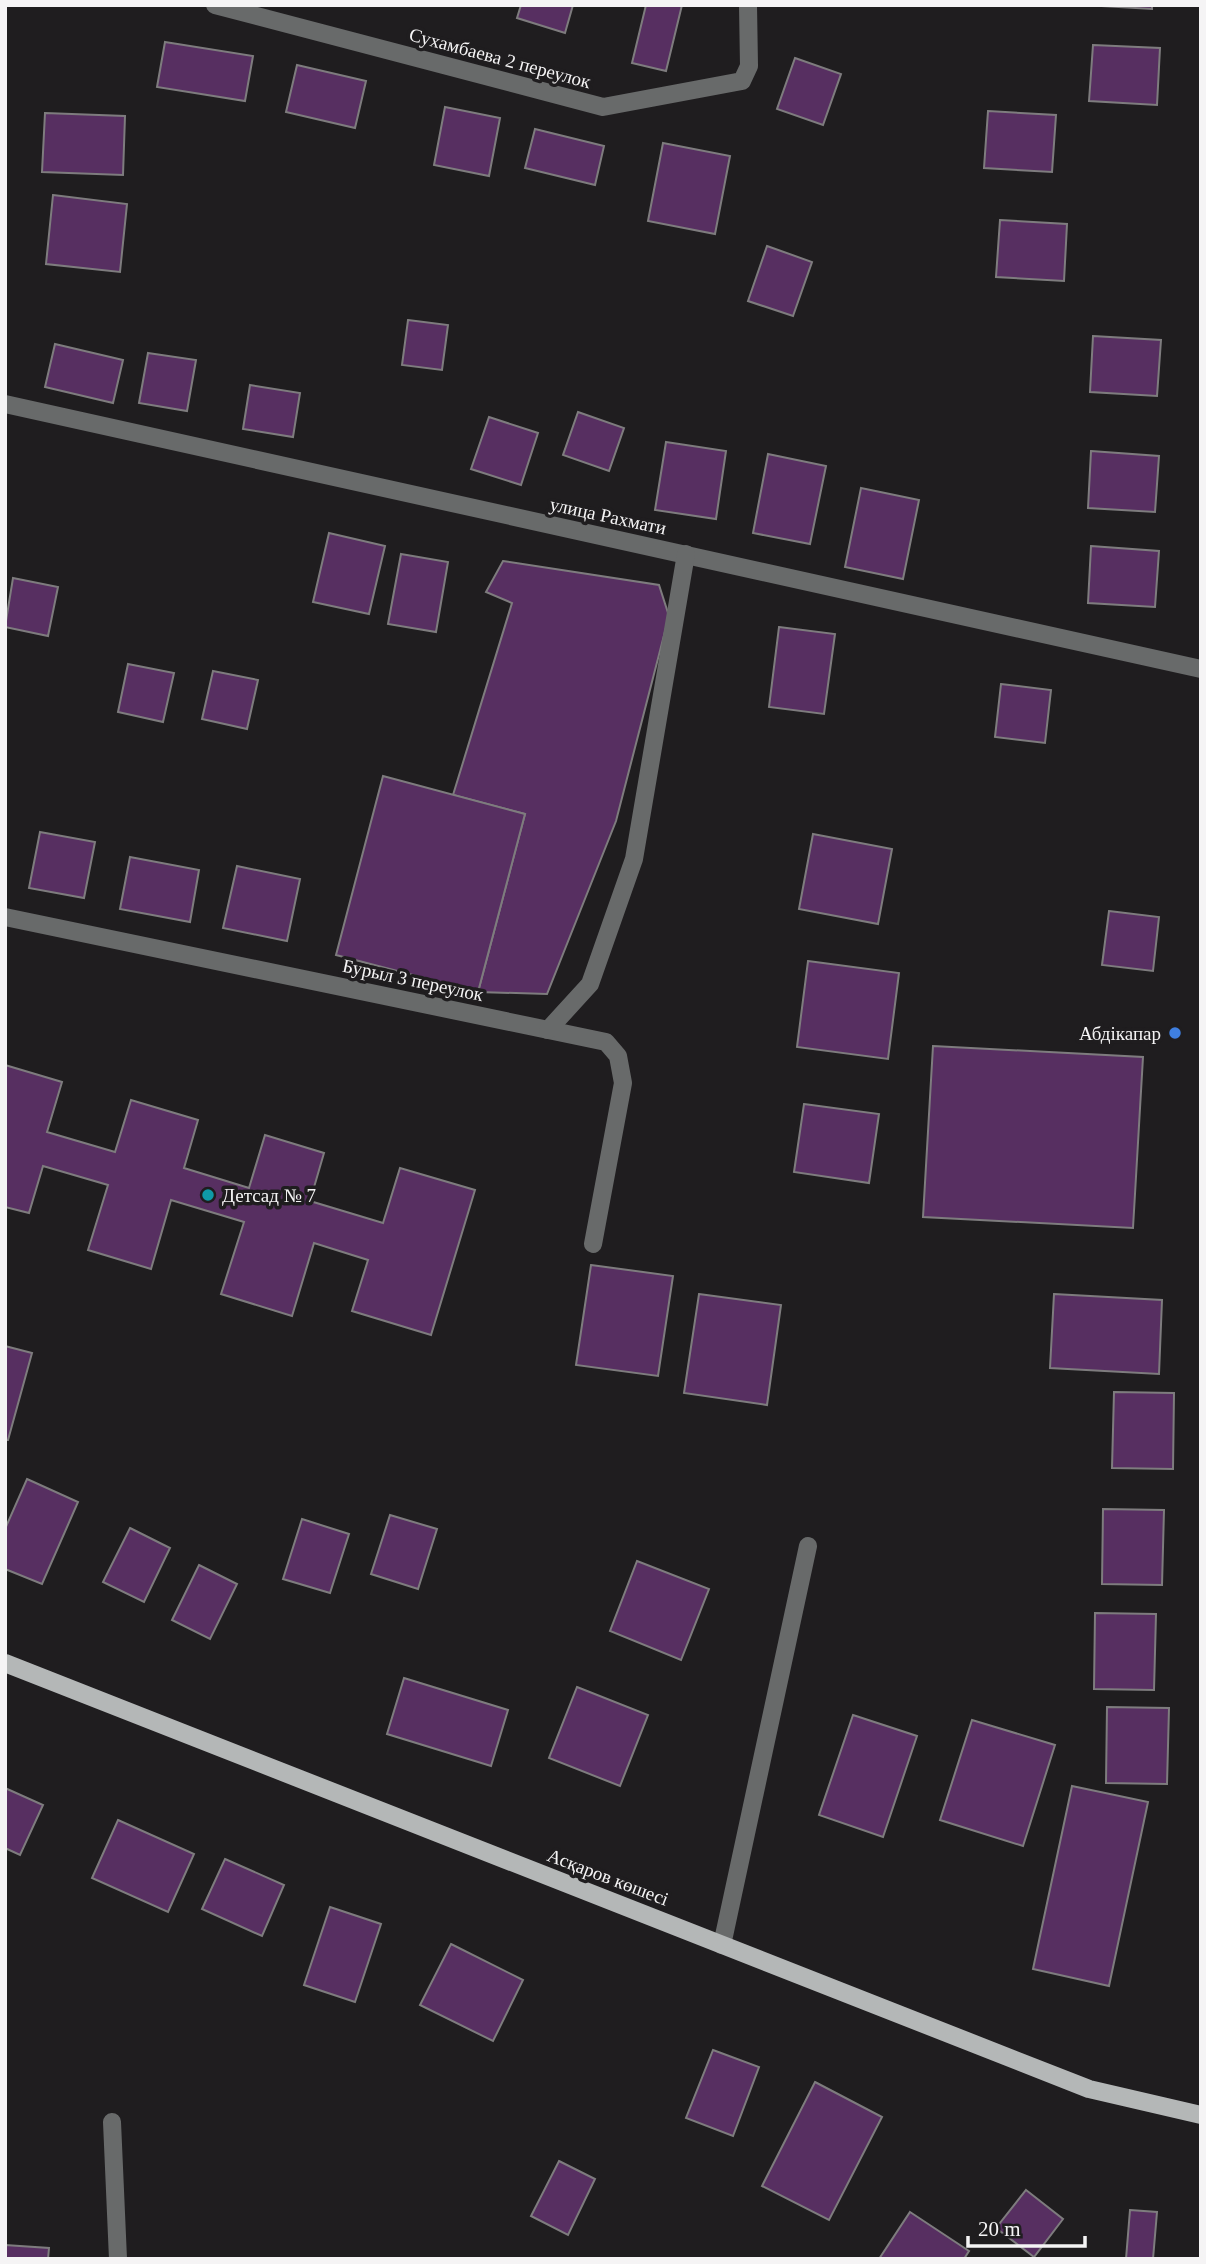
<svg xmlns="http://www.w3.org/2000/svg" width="1206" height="2264" viewBox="0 0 1206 2264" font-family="Georgia,serif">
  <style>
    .building { fill: #572f61; stroke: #7e7c7e; stroke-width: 2 }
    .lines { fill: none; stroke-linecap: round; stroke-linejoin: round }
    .minor { stroke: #686a6a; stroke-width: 18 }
    .major { stroke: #b4b7b7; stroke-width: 18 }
    .shop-dot { fill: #3f7fe0; stroke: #1f1d1f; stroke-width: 2.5 }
    .culture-dot { fill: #0f9aa8; stroke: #1f1d1f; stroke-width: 2.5 }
    .labels { text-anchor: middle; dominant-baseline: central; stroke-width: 7; stroke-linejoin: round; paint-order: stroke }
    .street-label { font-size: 19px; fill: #f5f4f5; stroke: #1f1d1f }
    .poi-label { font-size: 19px; fill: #f5f4f5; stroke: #1f1d1f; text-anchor: end }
  </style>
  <rect width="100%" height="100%" fill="#1f1d1f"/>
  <g class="building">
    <polygon points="521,5 573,5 565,33 517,18"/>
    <polygon points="646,5 682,5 666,71 632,63"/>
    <polygon points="1084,5 1152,5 1152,9"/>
    <polygon points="165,42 253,56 245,101 157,87"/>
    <polygon points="1093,45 1160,48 1157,105 1089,101"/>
    <polygon points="795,58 841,74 823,125 777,109"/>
    <polygon points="297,65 366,81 355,128 286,112"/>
    <polygon points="445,107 500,118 489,176 434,165"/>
    <polygon points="988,111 1056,115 1052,172 984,168"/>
    <polygon points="45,113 125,116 123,175 42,172"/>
    <polygon points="535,129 604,146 595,185 525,168"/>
    <polygon points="663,143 730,156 715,234 648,221"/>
    <polygon points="53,195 127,204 120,272 46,264"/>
    <polygon points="1000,220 1067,224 1064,281 996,277"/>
    <polygon points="767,246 812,262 793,316 748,301"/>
    <polygon points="408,320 448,325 442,370 402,365"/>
    <polygon points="1093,336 1161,340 1157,396 1090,392"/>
    <polygon points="55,344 123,360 113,403 45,387"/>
    <polygon points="148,353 196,360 187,411 139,403"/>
    <polygon points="250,385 300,393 293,437 243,429"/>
    <polygon points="578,412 624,428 609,471 563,455"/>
    <polygon points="489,417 538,433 521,485 471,469"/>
    <polygon points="666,442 726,451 716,519 655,510"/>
    <polygon points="1091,451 1159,456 1155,512 1088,508"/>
    <polygon points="768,454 826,466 810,544 753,533"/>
    <polygon points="861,488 919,500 903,579 845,567"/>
    <polygon points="329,533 385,546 369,614 313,602"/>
    <polygon points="1091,546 1159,551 1155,607 1088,603"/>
    <polygon points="401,554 448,562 436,632 388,624"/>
    <polygon points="503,561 659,585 669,616 616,821 547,994 478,992 525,814 453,795 512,603 486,592"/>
    <polygon points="13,578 58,587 48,636 5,627"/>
    <polygon points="779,627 835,634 824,714 769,707"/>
    <polygon points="128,664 174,673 163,722 118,712"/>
    <polygon points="213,671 258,680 247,729 202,719"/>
    <polygon points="1001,684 1051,690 1045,743 995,737"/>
    <polygon points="383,776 525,814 478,992 336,955"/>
    <polygon points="40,832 95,842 84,898 29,888"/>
    <polygon points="813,834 892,849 878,924 799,909"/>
    <polygon points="130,857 199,870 190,922 120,909"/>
    <polygon points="237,866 300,879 287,941 223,928"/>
    <polygon points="1109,911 1159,917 1153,971 1102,965"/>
    <polygon points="808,961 899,973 888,1059 797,1047"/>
    <polygon points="933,1046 1143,1057 1133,1228 923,1217"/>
    <polygon points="5,1065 62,1082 47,1132 115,1152 131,1100 198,1120 184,1168 249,1188 265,1135 324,1153 310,1201 383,1223 400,1168 475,1190 431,1335 352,1311 368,1260 314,1243 292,1316 221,1294 244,1222 171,1200 151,1269 88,1250 108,1185 43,1166 29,1213 5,1207"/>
    <polygon points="804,1104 879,1114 869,1183 794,1172"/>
    <polygon points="591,1265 673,1276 658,1376 576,1365"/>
    <polygon points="699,1294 781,1305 767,1405 684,1393"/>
    <polygon points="1054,1294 1162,1300 1159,1374 1050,1368"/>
    <polygon points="5,1346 32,1353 8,1440 5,1440"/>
    <polygon points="1114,1392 1174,1393 1173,1469 1112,1468"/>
    <polygon points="27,1479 78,1502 42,1584 5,1569 5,1529"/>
    <polygon points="1103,1509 1164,1510 1162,1585 1102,1584"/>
    <polygon points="390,1515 437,1529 418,1589 371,1574"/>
    <polygon points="302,1519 349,1534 330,1593 283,1579"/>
    <polygon points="130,1528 170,1548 144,1602 103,1582"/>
    <polygon points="637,1561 709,1589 681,1660 610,1631"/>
    <polygon points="199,1565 237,1584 210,1639 172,1620"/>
    <polygon points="1095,1613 1156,1614 1154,1690 1094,1689"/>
    <polygon points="404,1678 508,1710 491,1766 387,1734"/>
    <polygon points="577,1687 648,1715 620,1786 549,1758"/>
    <polygon points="1107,1707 1169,1708 1167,1784 1106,1783"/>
    <polygon points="853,1715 917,1736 883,1837 819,1815"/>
    <polygon points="972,1720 1055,1745 1023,1846 940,1820"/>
    <polygon points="1072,1786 1148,1802 1109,1986 1033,1969"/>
    <polygon points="5,1788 43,1805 20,1855 5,1848"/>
    <polygon points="118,1820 194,1854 168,1912 92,1878"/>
    <polygon points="225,1859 284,1885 262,1936 202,1909"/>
    <polygon points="330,1907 381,1924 355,2002 304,1985"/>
    <polygon points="451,1944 523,1980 493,2041 420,2005"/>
    <polygon points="713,2050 759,2067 733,2136 686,2118"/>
    <polygon points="815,2082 882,2117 829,2220 762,2186"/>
    <polygon points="559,2161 595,2179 568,2235 531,2216"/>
    <polygon points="1026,2190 1063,2219 1034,2257 996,2228"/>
    <polygon points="1130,2210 1157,2212 1153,2259 1126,2259"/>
    <polygon points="910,2212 969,2251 964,2259 879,2259"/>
    <polygon points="5,2245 49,2248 48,2259 5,2259"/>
  </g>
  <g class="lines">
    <g class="minor">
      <polyline points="215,5 603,107 742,81 749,66 748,5"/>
      <polyline points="5,404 1201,669"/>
      <polyline points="5,917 606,1042 618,1056 623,1083 593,1244"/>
      <polyline points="548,1030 590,984 634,859 686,554"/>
      <polyline points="722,1945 808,1546"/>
      <polyline points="112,2122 118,2259"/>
    </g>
    <polyline class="major" points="5,1663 1089,2089 1201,2115"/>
  </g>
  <circle class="shop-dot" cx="1175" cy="1033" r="7"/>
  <circle class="culture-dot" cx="208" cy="1195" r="7"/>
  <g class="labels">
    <g class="street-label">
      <text transform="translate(500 58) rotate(15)">Сухамбаева 2 переулок</text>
      <text transform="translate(608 516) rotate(12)">улица Рахмати</text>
      <text transform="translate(413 980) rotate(12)">Бурыл 3 переулок</text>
      <text transform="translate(608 1877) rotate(21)">Асқаров көшесі</text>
    </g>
    <g class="poi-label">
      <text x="1161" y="1033">Абдiкапар</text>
      <text x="222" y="1195" text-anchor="start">Детсад № 7</text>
    </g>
  </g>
  <rect width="1206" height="2264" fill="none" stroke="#f5f4f5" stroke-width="14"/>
  <path d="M968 2236v10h117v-10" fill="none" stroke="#f5f4f5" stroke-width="3.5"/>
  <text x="978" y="2236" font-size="21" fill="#f5f4f5" stroke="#1f1d1f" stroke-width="5" paint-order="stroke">20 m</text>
</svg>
